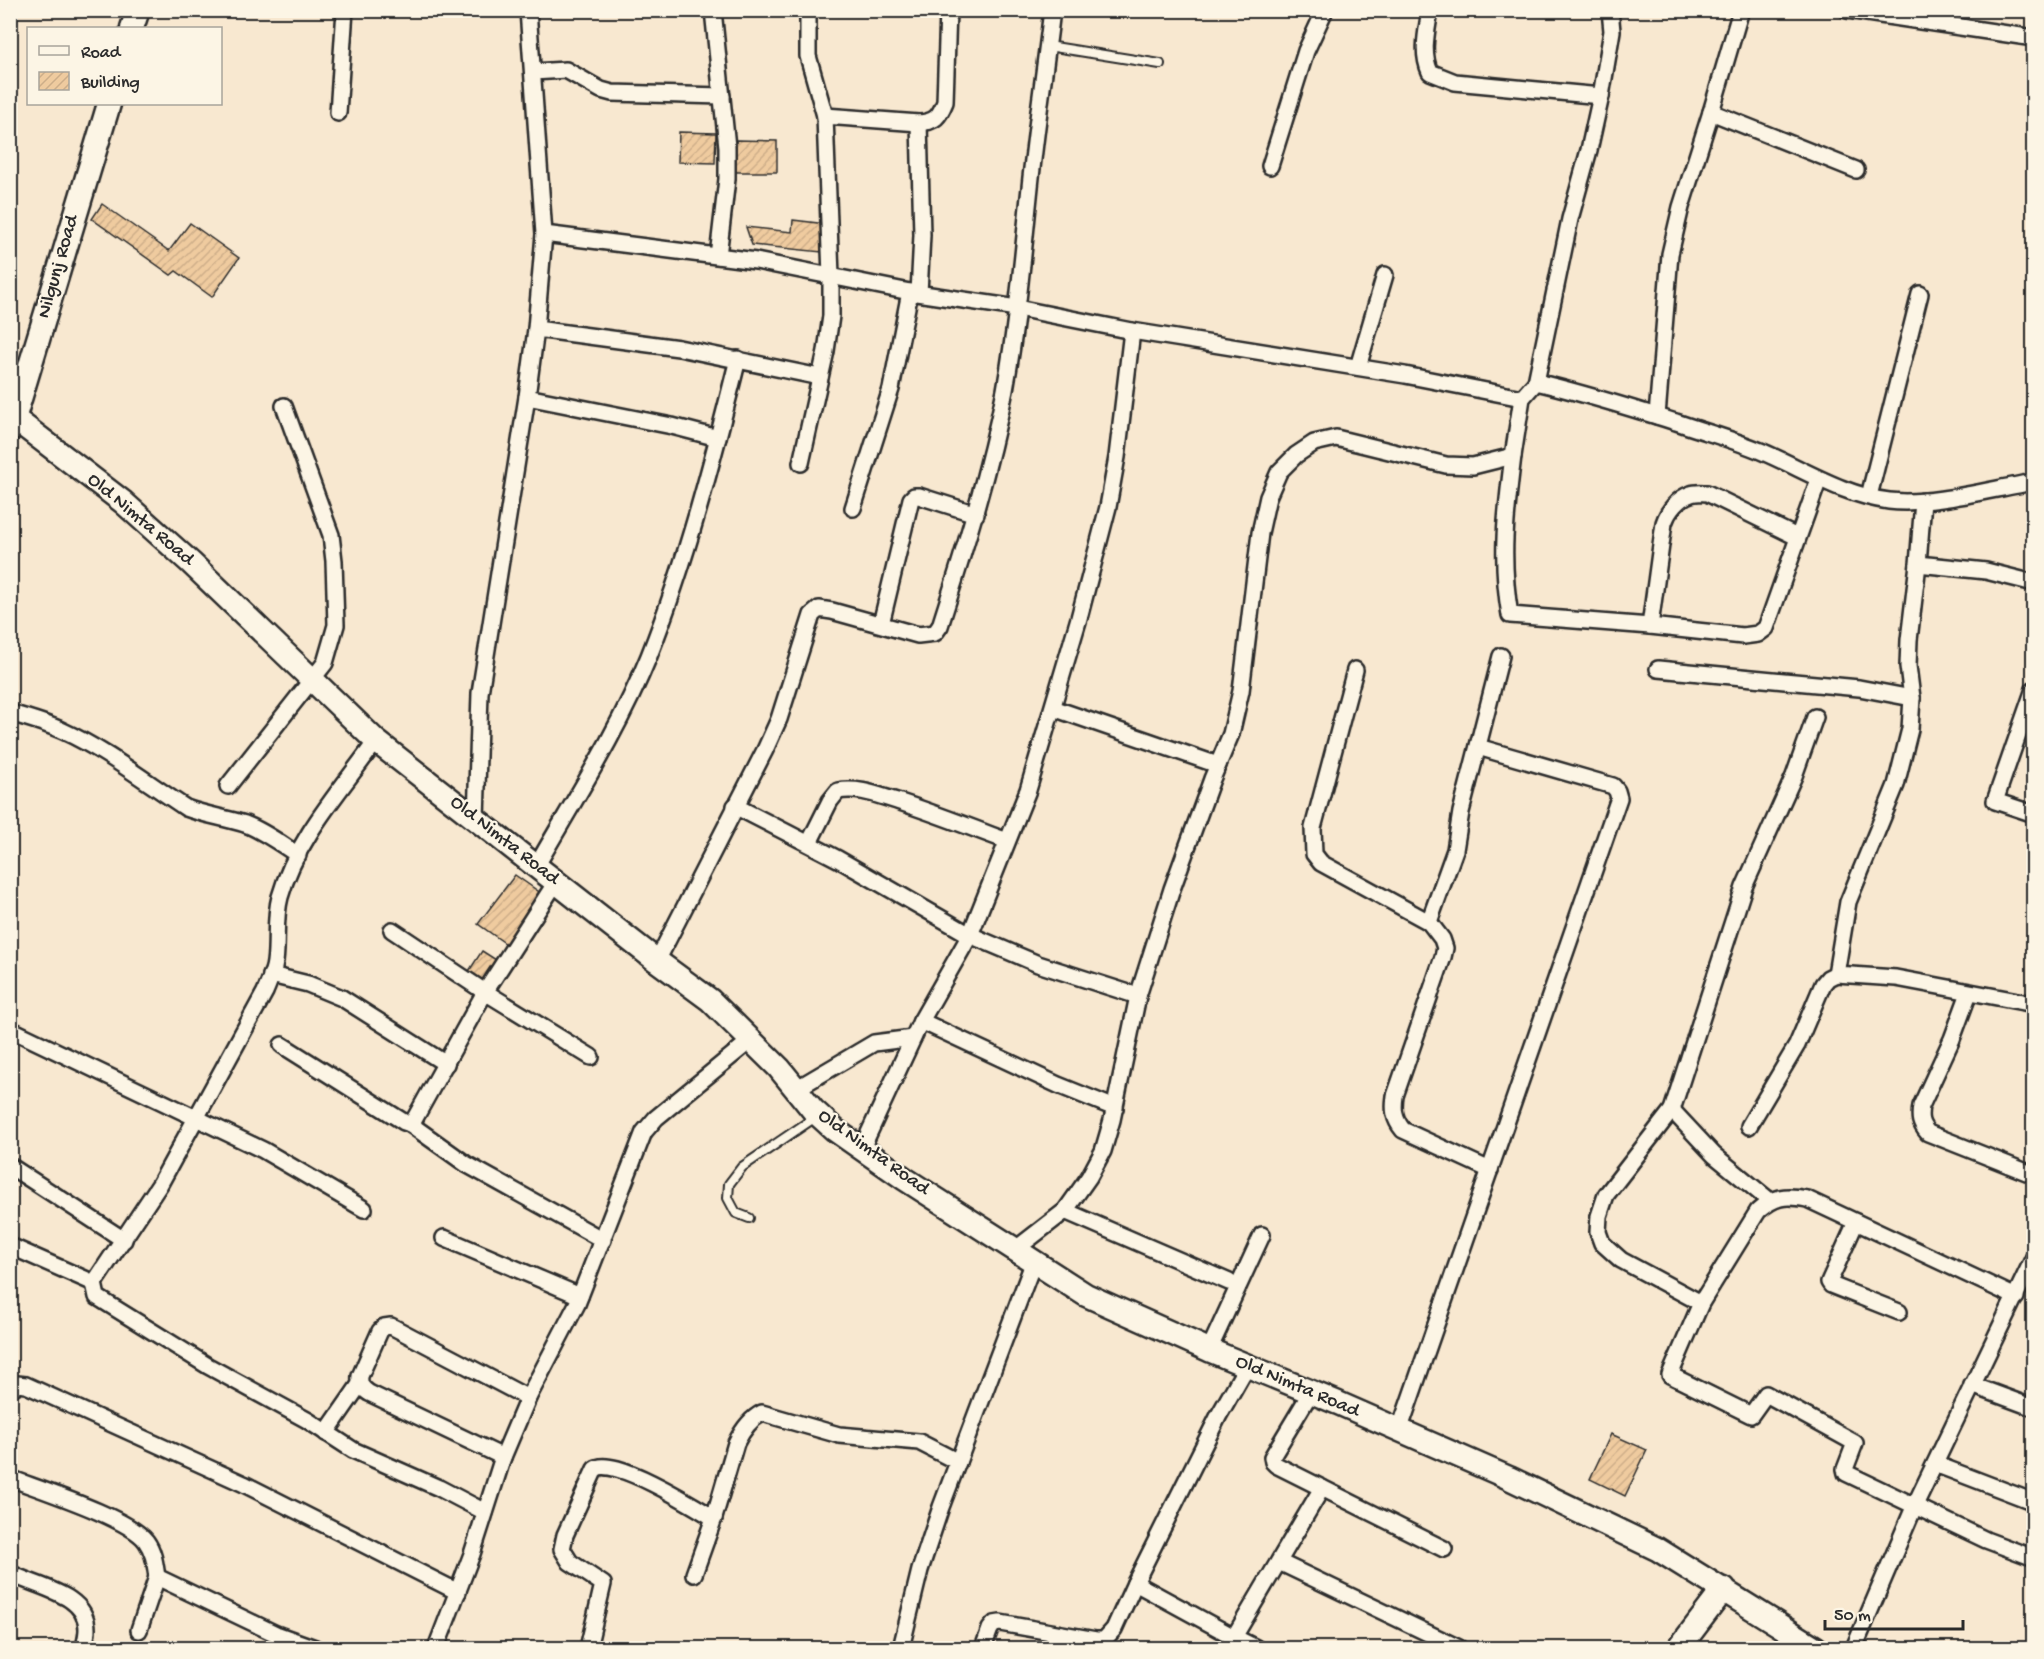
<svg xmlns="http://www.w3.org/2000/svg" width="2044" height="1659" viewBox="0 0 2044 1659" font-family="'Gochi Hand',sans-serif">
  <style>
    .building { fill: url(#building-hatch); stroke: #2b2b2b; stroke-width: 1.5 }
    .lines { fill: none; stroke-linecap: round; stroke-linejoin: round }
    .lane-casing { stroke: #2b2b2b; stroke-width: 12 }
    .street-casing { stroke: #2b2b2b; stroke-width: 20 }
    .secondary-casing { stroke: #2b2b2b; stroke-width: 27 }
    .lane { stroke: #fcf5e5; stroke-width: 8 }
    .street { stroke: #fcf5e5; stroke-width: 15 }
    .secondary { stroke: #fcf5e5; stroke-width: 22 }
    .labels { text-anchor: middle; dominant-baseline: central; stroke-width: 4.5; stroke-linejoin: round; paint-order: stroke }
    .street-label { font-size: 20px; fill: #2b2b2b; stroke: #fcf5e5 }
  </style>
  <defs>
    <pattern id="building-hatch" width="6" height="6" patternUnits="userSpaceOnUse" patternTransform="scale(1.5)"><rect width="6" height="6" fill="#efcb9f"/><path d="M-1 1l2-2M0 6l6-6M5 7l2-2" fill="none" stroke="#cdae89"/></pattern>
  </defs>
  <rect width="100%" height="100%" fill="#f8e8d0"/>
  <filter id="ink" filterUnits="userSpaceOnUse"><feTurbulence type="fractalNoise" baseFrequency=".0167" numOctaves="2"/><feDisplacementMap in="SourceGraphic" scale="12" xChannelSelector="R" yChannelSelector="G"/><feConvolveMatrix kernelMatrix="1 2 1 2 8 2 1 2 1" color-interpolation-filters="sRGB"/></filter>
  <g filter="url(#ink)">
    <g class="building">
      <polygon points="679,132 716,133 715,163 678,162"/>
      <polygon points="736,140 777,141 777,172 736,172"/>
      <polygon points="102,204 169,251 190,223 239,258 212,297 176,271 171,275 92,219"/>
      <polygon points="793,220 826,224 822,252 752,245 746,227 792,232"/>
      <polygon points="515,875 545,896 509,946 478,924"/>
      <polygon points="482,951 504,965 490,989 467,974"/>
      <polygon points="1611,1434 1647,1450 1625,1496 1590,1479"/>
    </g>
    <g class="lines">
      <defs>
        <g id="lane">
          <polyline points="1048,46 1160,64"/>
          <polyline points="749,1218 736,1213 728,1198 729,1184 742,1167 817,1116"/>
        </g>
        <g id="street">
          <polyline points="713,10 727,147 727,179 718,256"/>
          <polyline points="808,10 808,56 825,116"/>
          <path d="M1430,10C1427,31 1421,52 1430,72L1455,82L1601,96"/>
          <polyline points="1741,10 1711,112 1856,170"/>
          <polyline points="1847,10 2034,38"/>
          <polyline points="533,72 566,70 601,90 612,93 722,96"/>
          <polyline points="338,113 345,10"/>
          <path d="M919,123C935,122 939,117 945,102L948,10"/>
          <polyline points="1270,166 1306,51 1325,10"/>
          <polyline points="544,234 756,261 910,292 1017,308 1132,331 1405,375 1522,398"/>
          <polyline points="536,329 679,348 820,377"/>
          <polyline points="1358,367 1385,275"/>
          <polyline points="1536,382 1570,219 1589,150 1601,96 1612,31 1610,10"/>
          <polyline points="527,397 672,426 718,438"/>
          <polyline points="1657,416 1670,254 1681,207 1711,112"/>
          <path d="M1513,456C1506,512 1500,558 1510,615L1650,626"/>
          <polyline points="801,463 826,351 831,316 831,276 825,116 919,123 922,235 919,293"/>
          <polyline points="1869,496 1920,294"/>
          <polyline points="1923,501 1918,564 1909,640 1908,666 1912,698 1910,729 1896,785 1848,902 1836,974 1896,978 2034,1004"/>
          <polyline points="853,508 891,389 910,292"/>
          <path d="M1797,537L1707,493C1702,493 1696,492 1691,494C1678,498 1668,511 1664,523L1650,626L1743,636L1758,634L1766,628L1819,479"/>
          <polyline points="1918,564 1986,571 2034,583"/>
          <polyline points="881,624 911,499 914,496 919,496 976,514"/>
          <polyline points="1658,669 1859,688 1912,698"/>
          <path d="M1355,670L1313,828L1314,854L1321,863L1429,922L1442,939L1445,948L1443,957L1395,1096C1393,1110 1394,1119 1403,1130L1490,1170"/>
          <polyline points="2034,689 1995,801 2034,814"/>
          <polyline points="1053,708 1218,765"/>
          <path d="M10,713C28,718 46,723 63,731C107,751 146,782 186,808C205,815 226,818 245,824C264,831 281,844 298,855"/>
          <path d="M376,741C342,789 296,839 280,897C274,919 278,940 275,962C274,972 269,982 265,992L160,1184L94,1283L97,1297L208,1366L307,1420L353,1450L439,1488L485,1512"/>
          <polyline points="228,786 325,663 336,625 334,561 331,535 284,406"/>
          <polyline points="735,806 838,859 970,935 1038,964 1138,996"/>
          <polyline points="476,819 480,693 527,397 536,329 544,234 528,10"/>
          <path d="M809,843L830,801L838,791C858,787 877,795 897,801C934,813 970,827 1007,841"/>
          <path d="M537,865C576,797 619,730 649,656C687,560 713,459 738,359"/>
          <polyline points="1429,922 1455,850 1461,812 1501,656"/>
          <polyline points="392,930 485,992 591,1057"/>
          <path d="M657,961L765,750L779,719L812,615L819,609L832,611L918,635L935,633L940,626C965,548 989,471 1005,390C1017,323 1023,254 1030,187C1036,128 1045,69 1052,10"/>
          <polyline points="271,975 308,984 342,998 446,1064"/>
          <path d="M1969,993L1952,1039L1921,1106C1919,1118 1920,1124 1928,1133L2034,1175"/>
          <polyline points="921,1021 1058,1085 1115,1108"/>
          <polyline points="10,1029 263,1150 364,1209"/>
          <polyline points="282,1045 404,1122 410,1124 414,1120 485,992 556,882"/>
          <polyline points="796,1089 874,1043 913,1038"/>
          <polyline points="1672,1110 1714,1155 1770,1201"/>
          <polyline points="410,1124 466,1164 603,1240"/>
          <polyline points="1749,1126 1797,1045 1823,984 1828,978 1836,974"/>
          <polyline points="862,1148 921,1021 970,935 1028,790 1079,618 1108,507 1117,457 1132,331"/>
          <polyline points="10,1166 124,1240"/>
          <polyline points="1065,1211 1229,1282"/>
          <polyline points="1856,1222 1829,1282 1831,1285 1899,1312"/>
          <polyline points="444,1238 580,1296"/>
          <polyline points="10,1246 94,1283"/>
          <path d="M1016,1249L1065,1211L1089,1177L1103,1151L1112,1120L1138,996L1172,889L1212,779L1231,734L1241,691L1260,533L1268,497L1279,472L1296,455L1314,443L1336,438L1446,465L1473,466L1513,456L1522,398L1536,382C1584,393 1630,408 1676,422C1705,432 1735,440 1763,452C1805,470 1843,495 1889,501C1931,506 1991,489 2034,482"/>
          <path d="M2016,1297L1807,1199C1785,1195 1775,1196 1758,1211L1701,1303L1670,1375L1751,1415L1766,1394L1855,1443L1845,1469L1846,1473L1986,1540L2034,1558"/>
          <polyline points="1701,1303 1621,1260 1602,1243 1598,1232 1599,1216 1606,1195 1672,1110 1744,887 1794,776 1815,717"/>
          <polyline points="1209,1350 1262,1235"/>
          <polyline points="1972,1385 2034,1408"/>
          <polyline points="10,1390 17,1384 26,1385 244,1484 458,1592"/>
          <polyline points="1399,1431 1619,798 1617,791 1613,786 1478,747"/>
          <polyline points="326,1433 360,1384"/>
          <path d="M503,1457L369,1393C362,1388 359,1385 360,1376L380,1331L384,1327L391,1326L528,1398"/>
          <polyline points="1935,1464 2034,1502"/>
          <path d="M10,1478C41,1490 129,1518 146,1541C154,1552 155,1564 157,1577L276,1634L315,1648"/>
          <polyline points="1322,1488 1444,1549"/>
          <polyline points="1279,1562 1459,1648"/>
          <path d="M10,1573C35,1587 87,1593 87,1629C87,1636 85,1642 84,1648"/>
          <path d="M694,1574L714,1518L736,1443C742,1431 750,1419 762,1413L839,1435L919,1442L958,1462"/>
          <polyline points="139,1630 157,1577"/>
          <polyline points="436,1648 472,1554 503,1457 528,1398 577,1304 644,1132 656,1118 751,1040"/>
          <path d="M588,1648L603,1584L570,1562L562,1549L565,1535L595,1469C612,1455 696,1507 714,1518"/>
          <polyline points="901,1648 920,1570 941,1507 1034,1261"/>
          <polyline points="983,1648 990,1629 994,1624 1000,1623 1096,1640 1104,1640 1114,1629 1135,1583"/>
          <polyline points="1227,1648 1234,1637 1135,1583 1219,1415 1247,1366"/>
          <polyline points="1256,1648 1234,1637 1322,1488 1276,1465 1273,1462 1272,1457 1311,1392"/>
          <polyline points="1854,1648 1915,1505 2034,1257"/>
        </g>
        <g id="secondary">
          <polyline points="132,28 138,10"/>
          <polyline points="10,412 15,419 123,502 191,563 376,741 657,961 710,1000 779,1068 813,1110 835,1130 905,1179 1086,1295 1209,1350 1338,1403 1509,1478 1657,1549 1816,1648"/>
          <polyline points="11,429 109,104"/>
          <polyline points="1679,1648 1724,1589"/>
        </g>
      </defs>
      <use href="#lane" class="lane-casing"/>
      <use href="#street" class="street-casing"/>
      <use href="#secondary" class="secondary-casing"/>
      <use href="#lane" class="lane"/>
      <use href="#street" class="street"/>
      <use href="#secondary" class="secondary"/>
    </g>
  </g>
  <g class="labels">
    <g class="street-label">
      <text transform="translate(59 267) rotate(-74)">Nilgunj Road</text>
      <text transform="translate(140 520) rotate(40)">Old Nimta Road</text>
      <text transform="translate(504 841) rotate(38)">Old Nimta Road</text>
      <text transform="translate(873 1153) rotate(36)">Old Nimta Road</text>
      <text transform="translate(1297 1387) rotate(23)">Old Nimta Road</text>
    </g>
  </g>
  <rect width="2044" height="1659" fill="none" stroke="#fcf5e5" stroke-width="36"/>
  <rect x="18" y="18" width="2008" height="1623" fill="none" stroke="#2b2b2b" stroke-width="2" filter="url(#ink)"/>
  <rect x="27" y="27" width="195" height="78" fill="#fcf5e5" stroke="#a8a49b" stroke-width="1.5"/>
  <rect x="39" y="46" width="30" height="9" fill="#fcf5e5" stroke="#a8a49b" stroke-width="1.5"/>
  <text x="81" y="57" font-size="18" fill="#2b2b2b">Road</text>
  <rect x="39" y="72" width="30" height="18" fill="url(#building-hatch)" stroke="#a8a49b" stroke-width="1.5"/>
  <text x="81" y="87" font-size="18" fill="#2b2b2b">Building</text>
  <path d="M1825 1620v9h138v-9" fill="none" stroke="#2b2b2b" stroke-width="3"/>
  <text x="1834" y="1620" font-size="18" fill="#2b2b2b" stroke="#fcf5e5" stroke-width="4.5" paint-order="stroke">50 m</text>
</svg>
